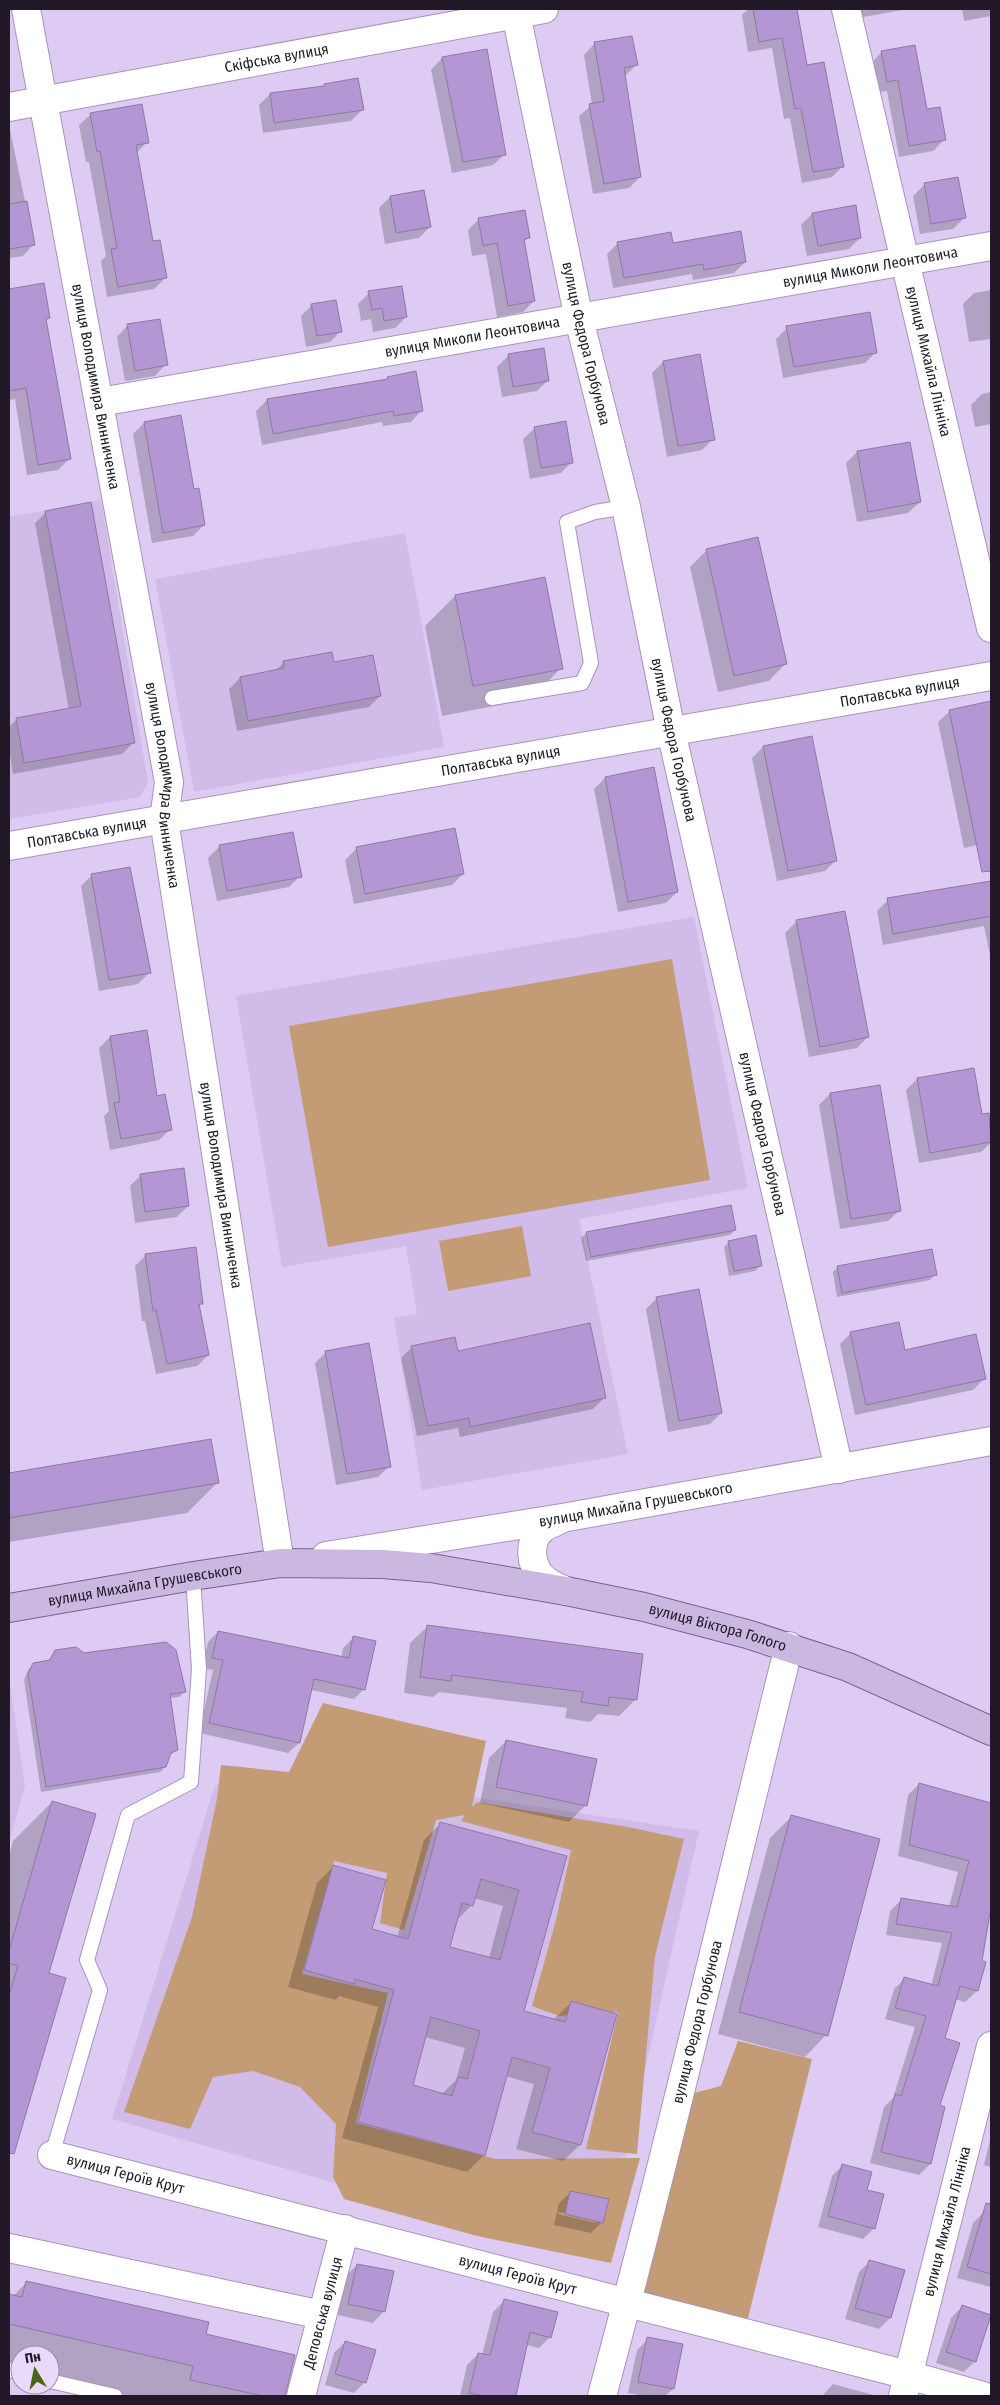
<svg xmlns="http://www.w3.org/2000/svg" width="1000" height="2405" viewBox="0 0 1000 2405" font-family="'Fira Sans Condensed',sans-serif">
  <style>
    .built { fill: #d1bbe9 }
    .green { fill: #c39c75 }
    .shadow { fill: #0003; fill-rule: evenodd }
    .building { fill: #b596d5; stroke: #8c7aa0; fill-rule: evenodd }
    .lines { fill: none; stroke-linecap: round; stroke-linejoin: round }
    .lane-casing { stroke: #a794bb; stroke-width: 16 }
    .street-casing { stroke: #a794bb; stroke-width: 30 }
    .secondary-casing { stroke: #a794bb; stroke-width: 30 }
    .primary-casing { stroke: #796192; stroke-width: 30 }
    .lane { stroke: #fff; stroke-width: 14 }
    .street { stroke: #fff; stroke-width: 28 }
    .secondary { stroke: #fff; stroke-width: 28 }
    .primary { stroke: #cbb8e0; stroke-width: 28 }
    .labels { text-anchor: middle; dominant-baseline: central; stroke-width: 4; stroke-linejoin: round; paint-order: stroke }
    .street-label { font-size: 15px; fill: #211928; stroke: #e9dafb }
  </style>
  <rect width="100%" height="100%" fill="#decbf4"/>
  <g class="built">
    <polygon points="101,500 148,783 140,797 9,819 9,517"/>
    <polygon points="405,533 444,747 194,792 155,579"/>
    <polygon points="694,917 748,1188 579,1219 628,1454 422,1490 394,1318 417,1314 406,1246 282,1267 236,996"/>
    <polygon points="9,1678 25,1786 9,1842"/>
    <polygon points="215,1785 421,1789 699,1831 602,2260 112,2119"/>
  </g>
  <g class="green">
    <polygon points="672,959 710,1180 328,1247 289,1026"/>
    <polygon points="522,1226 531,1276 448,1291 439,1241"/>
    <polygon points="323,1703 486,1741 472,1807 477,1802 628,1827 684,1839 655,1956 637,2154 586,2149 618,2012 559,2016 532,2006 556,1920 571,1850 461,1821 465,1815 436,1820 404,1930 380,1923 387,1873 334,1861 302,1974 388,1993 356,2123 496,2159 640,2158 611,2263 477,2236 344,2199 333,2177 336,2124 300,2087 253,2071 213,2077 190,2129 124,2112 192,1917 217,1799 221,1765 289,1772"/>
    <polygon points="738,2041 812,2059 747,2322 637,2293 686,2095 721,2086"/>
  </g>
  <g class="shadow">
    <polygon points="748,9 796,9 806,66 843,166 832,177 802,183 790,118 784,119 772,48 748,52 742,15"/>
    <polygon points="861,9 909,9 863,17"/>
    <polygon points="962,9 991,9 991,16 964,21"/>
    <polygon points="595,43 636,65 625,76 640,177 629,188 593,194 579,116 592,105 584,55"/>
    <polygon points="882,52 944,140 933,151 899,157 887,91 876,92 871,63"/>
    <polygon points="442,58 505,154 493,165 452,173 431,70"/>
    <polygon points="324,85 362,110 351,121 263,133 259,105 270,94 322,88"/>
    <polygon points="91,114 147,142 137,153 152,243 165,278 154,289 107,297 101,261 106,256 89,162 86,162 79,125"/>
    <polygon points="9,125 34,244 23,256 9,258"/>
    <polygon points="924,185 964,218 953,229 920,234 913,196"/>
    <polygon points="390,197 430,227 419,238 385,244 379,208"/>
    <polygon points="812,214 860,238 849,249 807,256 801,225"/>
    <polygon points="479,219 529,237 524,242 534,301 523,312 497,317 486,254 472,256 468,230"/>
    <polygon points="618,243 745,262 734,273 693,280 692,274 613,288 607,254"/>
    <polygon points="43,284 49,318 45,321 69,459 58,470 27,475 15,399 9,400 9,290"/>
    <polygon points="991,290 991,339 969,342 963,304 974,293"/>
    <polygon points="369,293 406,317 395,328 373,332 371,319 361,321 358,304"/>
    <polygon points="312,305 341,331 330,342 306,347 301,316"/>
    <polygon points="128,325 166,364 155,376 125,381 117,337"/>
    <polygon points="787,328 876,352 865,363 783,378 776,339"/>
    <polygon points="543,350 548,380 537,391 502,397 497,367 508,356"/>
    <polygon points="663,362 713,439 702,450 667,457 652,373"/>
    <polygon points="388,378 422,410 411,422 383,426 382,422 262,445 256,411 267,400 384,381"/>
    <polygon points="991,392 991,424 975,427 971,405 982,394"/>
    <polygon points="144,423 193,490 204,525 193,536 152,543 133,434"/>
    <polygon points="535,428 572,462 561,473 530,479 523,439"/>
    <polygon points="857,452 920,502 908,513 857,522 846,463"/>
    <polygon points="46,512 133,743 122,754 13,774 9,747 9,727 17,719 69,710 35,523"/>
    <polygon points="707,550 785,664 769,681 718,692 690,567"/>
    <polygon points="455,596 561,668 531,699 442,716 425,626"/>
    <polygon points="283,663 333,664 380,696 369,707 237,731 229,689 240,678 275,671"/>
    <polygon points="991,702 991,842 964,848 938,722 950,711"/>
    <polygon points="811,737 836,860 825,871 777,881 752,758 763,747"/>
    <polygon points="605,778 677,892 666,903 618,912 594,789"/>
    <polygon points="454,829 463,874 452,885 354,904 345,860 356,849"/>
    <polygon points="219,847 300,876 289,887 217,901 208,858"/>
    <polygon points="92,875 149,973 138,984 99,991 81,886"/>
    <polygon points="991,882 991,960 984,926 883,945 877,911 888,900"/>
    <polygon points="844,913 868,1037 857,1048 809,1057 785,933 796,922"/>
    <polygon points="146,1032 156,1097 171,1129 159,1140 110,1150 104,1116 109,1111 99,1048 110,1037"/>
    <polygon points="917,1079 981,1115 988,1114 991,1143 981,1152 919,1163 906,1090"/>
    <polygon points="830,1094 900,1210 888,1221 840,1229 819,1105"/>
    <polygon points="141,1175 188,1206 177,1217 135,1223 130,1186"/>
    <polygon points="735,1230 730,1235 586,1261 581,1238 587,1233"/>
    <polygon points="729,1242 760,1266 755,1271 729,1276 724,1247"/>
    <polygon points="146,1255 202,1303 199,1307 208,1355 197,1366 156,1374 145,1321 142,1321 135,1266"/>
    <polygon points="838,1267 935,1275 930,1280 837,1297 833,1272"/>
    <polygon points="657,1298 721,1413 710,1424 668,1432 646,1309"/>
    <polygon points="851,1333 904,1351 984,1379 973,1390 855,1415 840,1344"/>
    <polygon points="412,1347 457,1352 604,1398 593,1409 460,1437 458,1428 417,1436 401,1358"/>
    <polygon points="326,1352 390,1466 378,1477 336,1485 315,1363"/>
    <polygon points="210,1441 217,1483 187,1513 9,1542 9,1474"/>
    <polygon points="427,1627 635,1700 619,1716 598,1714 590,1722 565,1718 567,1708 439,1692 433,1697 404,1693 410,1643"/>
    <polygon points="218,1632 341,1658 343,1648 354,1637 364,1689 354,1699 311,1690 299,1743 288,1753 199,1733 213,1670 202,1668 208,1642"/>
    <polygon points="55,1651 83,1655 184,1692 179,1697 169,1698 177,1750 168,1756 165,1767 160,1772 41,1792 24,1680 28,1670 33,1664 47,1662"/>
    <polygon points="506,1741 586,1805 569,1822 480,1803 489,1758"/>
    <polygon points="919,1784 991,1804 991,1902 977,1991 965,2002 955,1999 943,2039 938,2106 930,2164 919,2175 870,2163 884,2107 893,2098 915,2027 885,2019 894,1989 905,1978 931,1986 942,1943 886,1935 890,1911 901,1900 949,1907 958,1872 898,1856 908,1795"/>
    <polygon points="52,1802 48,1974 18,2136 9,2145 9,1856 13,1841"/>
    <polygon points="791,1817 826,2035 805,2057 718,2034 770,1838"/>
    <path d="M441,1823L565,1857L523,2012L554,2019L571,2003L615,2015L580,2145L563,2161L516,2149L534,2084L505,2076L484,2155L467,2172L342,2138L378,2007L339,1996L336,2000L288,1987L317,1883L333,1867L370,1930L397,1938L424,1840ZM474,1898L503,1906L489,1958L449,1947L456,1921L472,1905ZM425,2037L465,2048L456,2080L442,2094L411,2085Z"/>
    <polygon points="991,2136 991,2167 984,2165"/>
    <polygon points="843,2165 866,2191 874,2228 863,2239 818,2227 832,2176"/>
    <path d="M571,2192L602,2222L591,2233L554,2225L559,2203ZM559,2212L596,2220V2223L558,2214Z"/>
    <polygon points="984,2212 991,2214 991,2287 957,2278 973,2223"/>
    <polygon points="870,2261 890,2318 879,2329 845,2319 859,2272"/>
    <polygon points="357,2265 384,2311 373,2323 338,2315 346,2276"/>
    <polygon points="27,2282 205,2335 293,2355 284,2396 116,2396 50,2381 50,2355 20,2355 20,2375 9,2372 9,2295 13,2296"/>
    <polygon points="504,2301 550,2337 539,2348 526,2345 515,2396 460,2396 467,2365 478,2354 482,2355 493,2312"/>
    <polygon points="962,2307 975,2361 964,2372 936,2363 951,2318"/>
    <polygon points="648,2339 673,2389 665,2396 644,2396 628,2393 637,2350"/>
    <polygon points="345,2342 365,2382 354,2393 325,2385 334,2353"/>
    <polygon points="833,2384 874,2395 873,2396 822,2396"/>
  </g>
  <g class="building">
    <polygon points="753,9 797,9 807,65 824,62 844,167 813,172 801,108 795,109 782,38 759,42"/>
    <polygon points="632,36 638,65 624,68 641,177 604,184 589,104 604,101 594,42"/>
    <polygon points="915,45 927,109 940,107 946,140 909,146 898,80 887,82 881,51"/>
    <polygon points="487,49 506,155 463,162 442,57"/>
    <polygon points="358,78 364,110 274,123 270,93 324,86 324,84"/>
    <polygon points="142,104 149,143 136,145 153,241 160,240 167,278 118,287 111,249 117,248 100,151 97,152 90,113"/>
    <polygon points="958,177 966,218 931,224 924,183"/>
    <polygon points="424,190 431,227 396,233 390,196"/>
    <polygon points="27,201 35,245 9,249 9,204"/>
    <polygon points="856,205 861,238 818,246 812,213"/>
    <polygon points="525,210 530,238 524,239 535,301 508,306 497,243 483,246 478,218"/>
    <polygon points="741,231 746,262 704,270 703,264 624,278 617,242 671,232 673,243"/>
    <polygon points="44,283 50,318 46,319 71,459 38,465 26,388 9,391 9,289"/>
    <polygon points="402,286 407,317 384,321 382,308 372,310 368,291"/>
    <polygon points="336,300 342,332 317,336 311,304"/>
    <polygon points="870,312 877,353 794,367 786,326"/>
    <polygon points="160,319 168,365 135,371 127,324"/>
    <polygon points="544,348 549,381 513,387 508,354"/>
    <polygon points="700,354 715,440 678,446 663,361"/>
    <polygon points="416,371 423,411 394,416 393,411 273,434 267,399 388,379 387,377"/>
    <polygon points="181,415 194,489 199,488 205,525 163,533 144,422"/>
    <polygon points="566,421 573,463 541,468 534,427"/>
    <polygon points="910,442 921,502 868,512 857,451"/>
    <polygon points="91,502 135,743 24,763 16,718 81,706 45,511"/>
    <polygon points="758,537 787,664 734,676 706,549"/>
    <polygon points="545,577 563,669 473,686 455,595"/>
    <polygon points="332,652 334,662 373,655 381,696 248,721 240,677 284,668 283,661"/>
    <polygon points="991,701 991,871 982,872 949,710"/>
    <polygon points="812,736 837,861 788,871 763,746"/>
    <polygon points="654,767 678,892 628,902 605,777"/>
    <polygon points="455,828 464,874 365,894 356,847"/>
    <polygon points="293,832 302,877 227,891 219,845"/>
    <polygon points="130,867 151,973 109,980 91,874"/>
    <polygon points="991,881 991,916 893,934 887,898"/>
    <polygon points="845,911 869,1037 820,1047 796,920"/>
    <polygon points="147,1030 157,1096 165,1094 172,1130 121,1139 114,1103 120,1102 110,1036"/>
    <polygon points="974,1068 982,1114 989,1113 991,1142 930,1153 917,1078"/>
    <polygon points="880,1085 901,1211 851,1219 830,1093"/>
    <polygon points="184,1168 189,1206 145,1212 140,1174"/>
    <polygon points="731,1205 736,1230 591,1257 586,1232"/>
    <polygon points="756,1235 762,1266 734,1271 728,1241"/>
    <polygon points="196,1247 203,1304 199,1304 209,1355 167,1364 156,1310 153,1311 145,1254"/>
    <polygon points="932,1249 937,1275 842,1293 837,1266"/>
    <polygon points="699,1289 722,1413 679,1421 656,1297"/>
    <polygon points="899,1322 905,1350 976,1334 986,1379 866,1405 850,1332"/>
    <polygon points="590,1323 606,1398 470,1427 469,1418 428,1426 411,1346 455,1337 458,1351"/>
    <polygon points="369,1343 391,1467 347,1474 325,1351"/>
    <polygon points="211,1439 219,1483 9,1518 9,1473"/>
    <polygon points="427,1625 643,1654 637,1700 609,1697 608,1706 581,1702 583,1692 452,1675 451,1681 420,1677"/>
    <polygon points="218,1631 349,1658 353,1636 376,1641 365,1690 314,1679 300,1743 209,1723 223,1660 212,1658"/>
    <polygon points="166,1642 176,1650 186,1692 170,1694 178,1750 171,1753 166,1767 46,1787 28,1674 33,1663 50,1660 55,1650 76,1647 84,1653"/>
    <polygon points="506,1740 597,1759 587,1806 496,1787"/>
    <polygon points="919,1783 991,1803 991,1907 982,1961 986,1962 978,1991 960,1986 945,2038 960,2043 940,2105 945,2107 931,2164 881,2152 895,2094 901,2096 926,2016 895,2008 904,1977 938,1986 952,1933 896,1924 901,1898 957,1907 969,1861 909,1845"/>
    <polygon points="52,1801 96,1814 49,1973 66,1978 14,2154 9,2153 9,1995 18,1966 9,1963 9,1951"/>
    <polygon points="791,1815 880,1839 828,2036 739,2012"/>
    <path d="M440,1822L567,1856L524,2011L565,2022L571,2001L617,2014L581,2145L532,2132L550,2068L512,2057L485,2156L358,2122L394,1990L355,1979L354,1984L304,1970L333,1865L386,1880L372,1929L408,1939ZM481,1879L519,1890L500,1960L450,1947L462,1903L473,1906ZM431,2017L480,2031L467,2079L458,2077L452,2096L413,2085Z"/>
    <polygon points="842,2164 872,2172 867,2190 884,2194 875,2229 828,2216"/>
    <polygon points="570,2191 609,2199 603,2223 565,2214"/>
    <polygon points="986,2203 991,2204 991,2274 967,2267"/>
    <polygon points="869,2260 905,2270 891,2318 855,2308"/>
    <polygon points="357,2264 394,2271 385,2312 348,2304"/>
    <polygon points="26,2281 209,2322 206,2334 295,2355 285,2396 263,2396 190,2380 193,2366 9,2324 9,2294 22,2297"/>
    <polygon points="504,2299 558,2312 551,2338 530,2332 516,2396 484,2396 469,2393 478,2353 490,2355"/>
    <polygon points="962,2305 991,2315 976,2362 946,2352"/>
    <polygon points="647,2337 683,2344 674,2389 638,2382"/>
    <polygon points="345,2341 376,2350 366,2383 335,2374"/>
  </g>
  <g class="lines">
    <defs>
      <g id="lane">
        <polyline points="492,698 582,683 591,663 567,522 595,512 626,507"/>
        <polyline points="52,2155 100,1990 87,1960 128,1815 191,1782 199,1669 193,1576"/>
        <polyline points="9,2370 20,2373"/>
        <polyline points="50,2381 115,2396"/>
      </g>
      <g id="street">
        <path id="s1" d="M26,9L169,782L164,820L280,1563"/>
        <path id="s2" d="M515,9L579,319L626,507L671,731L839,1469"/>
        <path id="s3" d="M846,9L991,628"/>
        <path id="s4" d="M9,107L544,9"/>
        <path id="s5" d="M100,402L991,246"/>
        <path id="s6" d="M9,846L991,676"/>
        <path id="s7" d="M52,2155L908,2375L983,2396"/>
        <polyline points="9,2248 322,2315"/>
        <path id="s8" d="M301,2396L345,2229"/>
        <path id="s9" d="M602,2396C669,2147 727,1896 789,1646"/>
        <path id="s10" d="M903,2396L991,2046"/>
      </g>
      <g id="secondary">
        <path d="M561,1519C556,1522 549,1524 543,1528C526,1541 530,1571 548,1582C553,1586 560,1588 566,1591"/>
        <path id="s11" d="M326,1556L562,1518L991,1441"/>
      </g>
      <g id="primary">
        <path id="s12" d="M9,1608L193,1576L280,1563L383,1564L431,1568L566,1591L644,1607L747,1634L848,1667L991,1731"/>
      </g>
    </defs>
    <use href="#lane" class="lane-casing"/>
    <use href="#street" class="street-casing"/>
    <use href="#secondary" class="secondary-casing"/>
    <use href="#primary" class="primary-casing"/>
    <use href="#lane" class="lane"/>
    <use href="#street" class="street"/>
    <use href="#secondary" class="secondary"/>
    <use href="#primary" class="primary"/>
  </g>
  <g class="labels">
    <g class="street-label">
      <text stroke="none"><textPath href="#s4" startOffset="272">Скіфська вулиця</textPath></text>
      <text stroke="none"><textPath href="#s5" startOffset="782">вулиця Миколи Леонтовича</textPath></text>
      <text stroke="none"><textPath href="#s5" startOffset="378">вулиця Миколи Леонтовича</textPath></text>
      <text stroke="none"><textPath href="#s2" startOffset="342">вулиця Федора Горбунова</textPath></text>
      <text stroke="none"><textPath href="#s3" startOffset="362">вулиця Михайла Лінніка</textPath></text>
      <text stroke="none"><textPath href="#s1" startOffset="384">вулиця Володимира Винниченка</textPath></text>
      <text stroke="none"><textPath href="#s6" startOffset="904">Полтавська вулиця</textPath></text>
      <text stroke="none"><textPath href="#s2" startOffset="748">вулиця Федора Горбунова</textPath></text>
      <text stroke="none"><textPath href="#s6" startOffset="499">Полтавська вулиця</textPath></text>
      <text stroke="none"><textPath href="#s1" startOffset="789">вулиця Володимира Винниченка</textPath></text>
      <text stroke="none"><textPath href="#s6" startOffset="79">Полтавська вулиця</textPath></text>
      <text stroke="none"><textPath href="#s2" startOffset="1152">вулиця Федора Горбунова</textPath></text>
      <text stroke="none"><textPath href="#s1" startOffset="1194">вулиця Володимира Винниченка</textPath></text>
      <text stroke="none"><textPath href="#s11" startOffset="314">вулиця Михайла Грушевського</textPath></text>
      <text stroke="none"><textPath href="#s12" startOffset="138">вулиця Михайла Грушевського</textPath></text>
      <text stroke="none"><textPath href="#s12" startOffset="719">вулиця Віктора Голого</textPath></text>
      <text stroke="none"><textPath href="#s9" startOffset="386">вулиця Федора Горбунова</textPath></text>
      <text stroke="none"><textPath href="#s7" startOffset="76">вулиця Героїв Крут</textPath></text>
      <text stroke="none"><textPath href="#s10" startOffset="180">вулиця Михайла Лінніка</textPath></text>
      <text stroke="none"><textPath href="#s7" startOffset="481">вулиця Героїв Крут</textPath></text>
      <text stroke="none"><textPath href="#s8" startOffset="86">Деповська вулиця</textPath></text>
    </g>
  </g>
  <rect width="1000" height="2405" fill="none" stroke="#211928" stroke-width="20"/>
  <g transform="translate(35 2370) rotate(350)"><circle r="24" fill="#e9dafb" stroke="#998da7"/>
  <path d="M0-4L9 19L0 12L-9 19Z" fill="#4a6516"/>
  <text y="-8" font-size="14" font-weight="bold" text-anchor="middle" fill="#211928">Пн</text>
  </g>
</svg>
